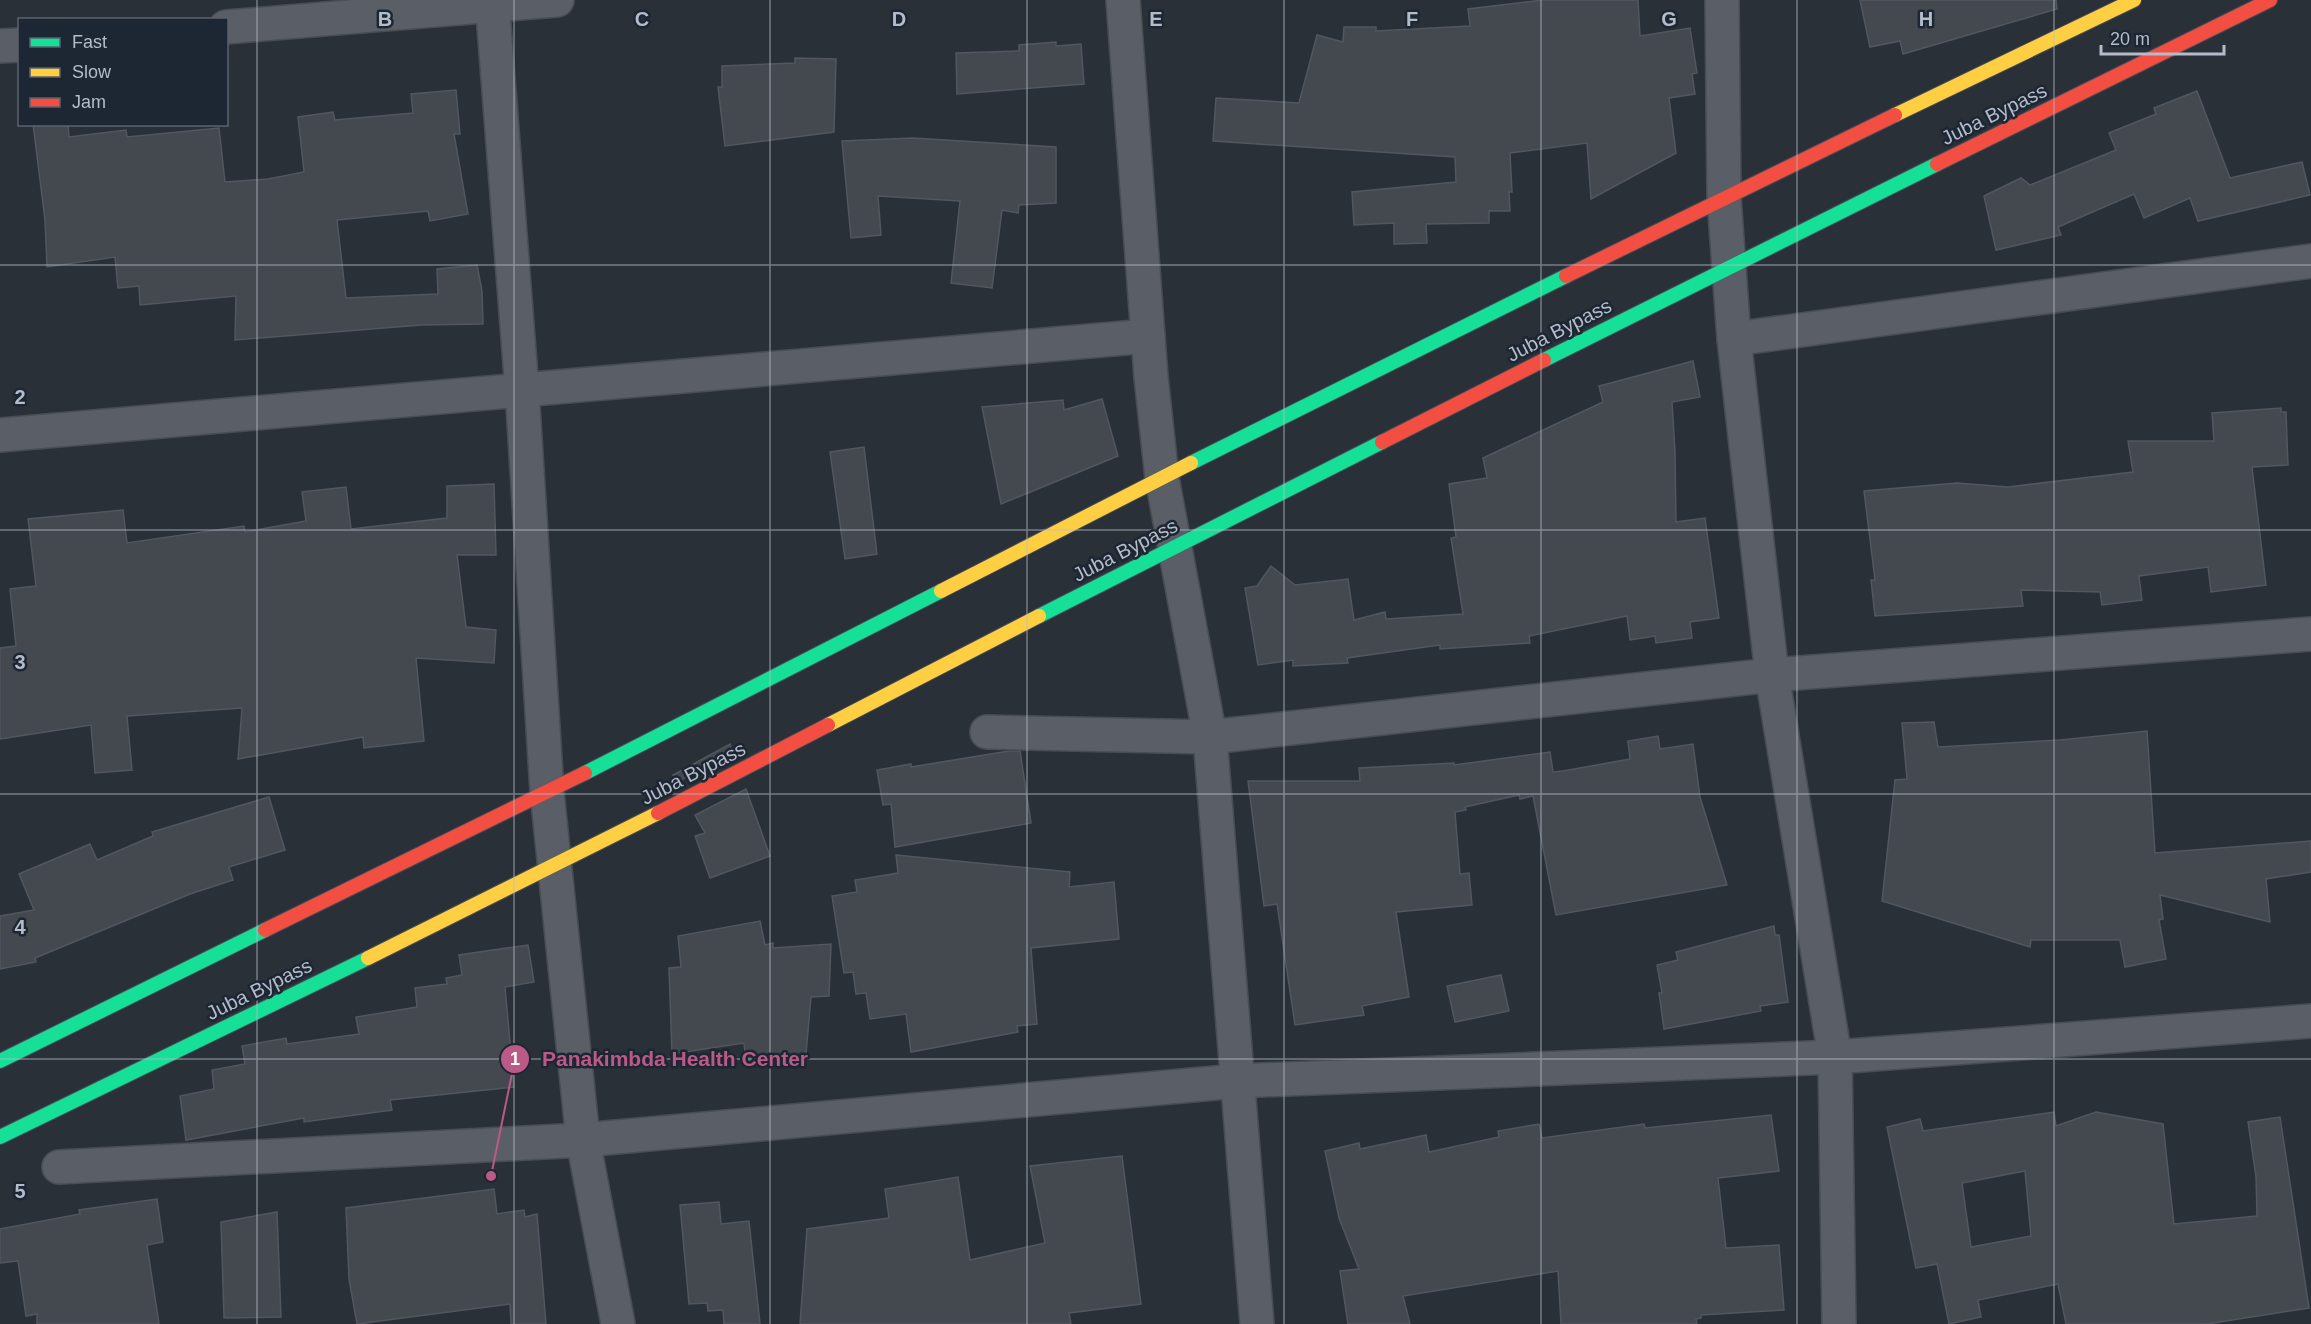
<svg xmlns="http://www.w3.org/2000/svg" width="2311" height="1324" viewBox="0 0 2311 1324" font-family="Arial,sans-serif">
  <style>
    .building { fill: #444950; stroke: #52575f; stroke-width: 1.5; fill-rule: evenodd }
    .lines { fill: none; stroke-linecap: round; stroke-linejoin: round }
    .street-casing { stroke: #484c53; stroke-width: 36 }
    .fast-casing { stroke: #484c55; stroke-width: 16 }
    .slow-casing { stroke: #484c55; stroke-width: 16 }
    .jam-casing { stroke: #484c55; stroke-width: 16 }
    .street { stroke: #5a5e66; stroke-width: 33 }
    .fast { stroke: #16e098; stroke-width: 14 }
    .slow { stroke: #ffcf43; stroke-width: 14 }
    .jam { stroke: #f24e42; stroke-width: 14 }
    .grid { fill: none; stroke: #b4bcc9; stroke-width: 1.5; stroke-opacity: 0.55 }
    .labels { text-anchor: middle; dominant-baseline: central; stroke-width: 5; stroke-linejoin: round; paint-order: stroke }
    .street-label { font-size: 20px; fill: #b4bcc9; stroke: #1d2633 }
    .grid-label { font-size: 20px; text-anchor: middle; font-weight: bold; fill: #b4bcc9; stroke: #1d2633; stroke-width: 5; stroke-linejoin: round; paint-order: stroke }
    .leader { fill: none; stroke: #bc5a87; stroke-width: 2 }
    .callout-dot { fill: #bc5a87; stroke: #1d2633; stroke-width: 2 }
    .mark-label { font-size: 18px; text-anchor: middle; font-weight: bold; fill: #fff }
    .callout-label { font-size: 21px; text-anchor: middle; font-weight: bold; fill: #bc5a87; stroke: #1d2633; stroke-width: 5; stroke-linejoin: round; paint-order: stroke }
  </style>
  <rect width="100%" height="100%" fill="#2a3038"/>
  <g class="building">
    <polygon points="1543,0 1638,0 1640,36 1690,28 1697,73 1692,74 1695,94 1669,98 1676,153 1591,199 1587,143 1510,153 1512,192 1509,192 1510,211 1489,211 1489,223 1426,224 1427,243 1394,244 1394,223 1354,225 1352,192 1456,182 1455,157 1213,141 1216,98 1299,103 1317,35 1343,42 1344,27 1376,27 1376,31 1470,26 1468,9"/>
    <polygon points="1860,0 2056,0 2057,9 1903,54 1900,41 1870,47"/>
    <polygon points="1056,42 1056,46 1081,44 1084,84 957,94 956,53 1019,51 1019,45"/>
    <polygon points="795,58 836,59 834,132 725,146 718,87 722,87 722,66 795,63"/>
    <polygon points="456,90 460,134 454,134 468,214 430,221 428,211 337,220 346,298 438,294 437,269 477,265 482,291 483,324 421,325 235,340 236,296 140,305 139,286 118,288 115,257 47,267 45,220 33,124 68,124 69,137 126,130 127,137 219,128 225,182 268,179 304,172 298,117 333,112 335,120 413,113 411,94"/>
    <polygon points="2197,91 2230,178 2302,162 2310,195 2198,221 2190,198 2144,218 2134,194 2058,227 2061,235 1996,250 1984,196 2021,178 2030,185 2116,150 2109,133 2156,114 2154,108"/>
    <polygon points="913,138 1056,147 1056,203 1019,205 1018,213 1002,210 992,288 951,283 960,201 878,196 881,235 851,238 842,141"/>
    <polygon points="1693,361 1700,397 1672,402 1675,452 1676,522 1705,518 1719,618 1690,622 1692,638 1656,643 1655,636 1630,640 1627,616 1529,636 1530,643 1440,649 1440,645 1347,658 1348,663 1293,666 1293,660 1258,665 1245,588 1257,586 1271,566 1295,585 1348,579 1354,620 1385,612 1386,619 1463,614 1451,538 1456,537 1449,484 1487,478 1483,458 1603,402 1599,386"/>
    <polygon points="1102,399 1118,456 1001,504 982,407 1063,400 1064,410"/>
    <polygon points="2281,408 2281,412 2286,412 2288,465 2252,467 2266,585 2211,592 2208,567 2139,576 2142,600 2102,605 2100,592 2021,590 2023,606 1875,616 1871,580 1875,580 1864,491 1957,483 2008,487 2133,472 2128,441 2214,441 2212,413"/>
    <polygon points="864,447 877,554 845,559 830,452"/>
    <polygon points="494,484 496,555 457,555 466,627 496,630 494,663 416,658 424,741 364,748 363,737 238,759 242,708 127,716 132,770 95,773 91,725 0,739 0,648 16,646 10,589 36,586 28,519 123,510 127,543 244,526 245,532 306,521 302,492 346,487 351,529 447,518 447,486"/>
    <polygon points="1934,722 1938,747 2060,740 2147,731 2155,853 2311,841 2311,872 2266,879 2270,922 2160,895 2163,919 2159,920 2166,959 2125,967 2120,940 2031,940 2030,947 1882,901 1895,780 1907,779 1902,723"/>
    <polygon points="1658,736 1660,749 1693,744 1700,797 1727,885 1556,915 1533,796 1520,799 1519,795 1465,807 1466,810 1455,812 1460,874 1469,873 1472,905 1396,912 1409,997 1362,1006 1364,1015 1295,1025 1277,904 1264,906 1248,781 1360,781 1359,768 1454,763 1454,765 1550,752 1553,772 1563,771 1630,759 1628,741"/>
    <polygon points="730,744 733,753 677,782 673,775"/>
    <polygon points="1009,751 1020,751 1031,823 895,847 891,804 883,805 877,770 911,764 911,767"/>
    <polygon points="746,789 770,856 710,878 695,836 705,833 695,815"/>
    <polygon points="269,797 285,850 229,867 233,880 190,894 35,958 36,962 0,969 0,916 34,910 19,874 90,844 97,860 153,836 152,832"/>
    <polygon points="896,855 1070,872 1069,887 1114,882 1119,939 1031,948 1037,1024 1017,1026 1018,1032 911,1052 906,1014 870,1019 866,993 856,994 853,972 844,973 832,896 857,892 855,880 898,873"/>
    <polygon points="760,921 765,945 773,943 773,948 831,944 829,996 811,997 806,1054 746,1061 744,1043 672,1054 669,968 681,967 678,936"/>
    <polygon points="1774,926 1775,935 1779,935 1788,1002 1760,1006 1761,1011 1664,1029 1659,993 1662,993 1657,965 1678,960 1676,952"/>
    <polygon points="528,945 534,982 505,987 514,1087 390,1100 392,1110 304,1122 304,1118 186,1140 180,1096 214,1089 212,1070 245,1064 242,1046 286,1038 287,1044 359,1034 356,1017 417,1007 415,988 447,984 446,978 462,975 459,955"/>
    <polygon points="1501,975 1509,1011 1455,1022 1447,986"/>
    <path d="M2054,1112L2056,1126L2096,1112L2163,1124L2174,1224L2257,1216L2256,1177L2248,1122L2280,1117L2309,1308L2207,1324H2066L2058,1284L1978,1300L1981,1317L1949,1324L1937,1264L1916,1268L1887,1127L1920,1119L1923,1131ZM2025,1171L2031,1236L1971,1247L1962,1183Z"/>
    <polygon points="1771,1115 1779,1171 1718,1178 1726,1248 1779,1245 1784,1310 1701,1315 1701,1318 1696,1319 1697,1324 1561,1324 1558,1271 1403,1296 1410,1324 1348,1324 1340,1271 1359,1269 1339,1218 1325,1151 1359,1143 1360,1149 1426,1135 1429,1152 1499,1137 1498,1131 1539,1124 1542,1138 1644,1124 1645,1128"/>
    <polygon points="1122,1156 1141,1304 1069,1313 1071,1324 800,1324 807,1229 889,1218 885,1189 958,1177 970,1260 1045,1243 1030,1166"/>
    <polygon points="494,1189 497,1214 524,1210 525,1217 537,1214 546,1324 511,1324 510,1304 357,1324 349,1279 346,1208"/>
    <polygon points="157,1199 163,1242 147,1245 159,1324 37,1324 37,1314 26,1316 18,1261 0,1263 0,1229 80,1214 79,1210"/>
    <polygon points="719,1202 721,1224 749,1221 760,1324 724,1324 723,1310 708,1311 707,1303 689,1304 680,1205"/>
    <polygon points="277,1212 281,1317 224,1318 221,1222"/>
  </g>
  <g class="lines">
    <defs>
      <g id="street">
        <polyline points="492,0 522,390 547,792 583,1140 618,1324"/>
        <polyline points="1123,0 1151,377 1162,478 1210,737 1257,1324"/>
        <polyline points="1722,0 1724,197 1734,339 1772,675 1835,1057 1839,1324"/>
        <polyline points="226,27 557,0"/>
        <polyline points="0,46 20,45"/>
        <polyline points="1734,339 2311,261"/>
        <polyline points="0,435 1148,336"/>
        <polyline points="987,732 1210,737 1772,675 2311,634"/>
        <polyline points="59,1167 583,1140 1237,1081 1835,1057 2311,1021"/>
      </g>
      <g id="fast">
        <polyline points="1544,360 1937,164"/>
        <polyline points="1191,463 1566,276"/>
        <polyline points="1039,616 1382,442"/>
        <polyline points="585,773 941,591"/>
        <polyline points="0,1061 265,930"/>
        <polyline points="0,1137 368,958"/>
      </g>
      <g id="slow">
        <polyline points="1895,115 2134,0"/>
        <polyline points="941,591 1191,463"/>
        <polyline points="828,725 1039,616"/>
        <polyline points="368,958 658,813"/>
      </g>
      <g id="jam">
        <polyline points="1937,164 2270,0"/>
        <polyline points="1566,276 1895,115"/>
        <polyline points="1382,442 1544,360"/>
        <polyline points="658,813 828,725"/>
        <polyline points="265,930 585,773"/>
      </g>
    </defs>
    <use href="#street" class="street-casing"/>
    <use href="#fast" class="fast-casing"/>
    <use href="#slow" class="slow-casing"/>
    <use href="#jam" class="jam-casing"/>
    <use href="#street" class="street"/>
    <use href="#fast" class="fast"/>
    <use href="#slow" class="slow"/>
    <use href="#jam" class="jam"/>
  </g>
  <path class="grid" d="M257,0V1324M514,0V1324M770,0V1324M1027,0V1324M1284,0V1324M1541,0V1324M1797,0V1324M2054,0V1324M0,265H2311M0,530H2311M0,794H2311M0,1059H2311"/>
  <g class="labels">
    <g class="street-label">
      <text transform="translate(1994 114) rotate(-26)">Juba Bypass</text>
      <text transform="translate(1559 330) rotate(-27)">Juba Bypass</text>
      <text transform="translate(1125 550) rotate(-27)">Juba Bypass</text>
      <text transform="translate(693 773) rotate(-27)">Juba Bypass</text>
      <text transform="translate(259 989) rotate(-26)">Juba Bypass</text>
    </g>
  </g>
  <g class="grid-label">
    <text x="385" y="26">B</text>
    <text x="642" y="26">C</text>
    <text x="899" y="26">D</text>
    <text x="1156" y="26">E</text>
    <text x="1412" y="26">F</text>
    <text x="1669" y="26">G</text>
    <text x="1926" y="26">H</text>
    <text x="20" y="404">2</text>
    <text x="20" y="669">3</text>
    <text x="20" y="934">4</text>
    <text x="20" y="1198">5</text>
  </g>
  <path class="leader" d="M491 1176L515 1059"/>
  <g class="callout-dot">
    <circle cx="491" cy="1176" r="6"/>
    <circle cx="515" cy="1059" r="15"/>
  </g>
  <g class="mark-label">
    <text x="515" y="1065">1</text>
  </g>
  <g class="callout-label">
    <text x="675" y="1066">Panakimbda Health Center</text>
  </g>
  <rect x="18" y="18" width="210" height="108" fill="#1d2633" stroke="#59626f" stroke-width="1.5"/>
  <rect x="30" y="38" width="30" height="9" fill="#16e098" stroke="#59626f" stroke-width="1.5"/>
  <text x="72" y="48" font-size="18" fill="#b4bcc9">Fast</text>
  <rect x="30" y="68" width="30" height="9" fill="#ffcf43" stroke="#59626f" stroke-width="1.5"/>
  <text x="72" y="78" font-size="18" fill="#b4bcc9">Slow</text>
  <rect x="30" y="98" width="30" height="9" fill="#f24e42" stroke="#59626f" stroke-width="1.5"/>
  <text x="72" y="108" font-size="18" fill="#b4bcc9">Jam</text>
  <path d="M2101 45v9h123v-9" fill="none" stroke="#b4bcc9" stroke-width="3"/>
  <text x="2110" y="45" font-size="18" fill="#b4bcc9" stroke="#1d2633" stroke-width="4.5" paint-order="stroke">20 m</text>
</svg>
